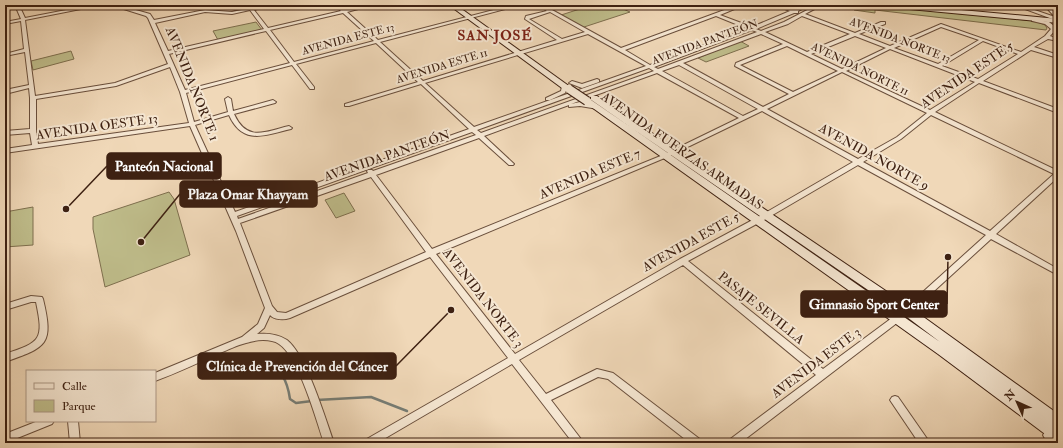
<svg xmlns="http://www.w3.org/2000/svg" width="1063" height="448" viewBox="0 0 1063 448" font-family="'IM FELL Double Pica',serif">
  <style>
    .green { fill: #bfbd8b; stroke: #7e6f4e }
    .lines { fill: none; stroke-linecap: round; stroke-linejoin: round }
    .stream { stroke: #767c74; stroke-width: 2.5 }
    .minor-casing { stroke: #6a4f3c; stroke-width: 2 }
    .secondary-casing { stroke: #3e2112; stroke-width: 2 }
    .minor { fill: #f5e6d1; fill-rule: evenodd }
    .secondary { fill: #f5e6d1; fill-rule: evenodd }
    .secondary-bridge-casing { stroke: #3e2112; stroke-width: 10; stroke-linecap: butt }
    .secondary-bridge { stroke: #f5e6d1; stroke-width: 8 }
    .labels { text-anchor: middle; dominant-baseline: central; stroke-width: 4; stroke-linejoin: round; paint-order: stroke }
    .far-street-label { font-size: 11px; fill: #3e2112; stroke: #f5e6d1 }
    .street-label { font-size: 13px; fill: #3e2112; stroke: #f5e6d1 }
    .far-district-label { font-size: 14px; font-weight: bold; letter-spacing: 1px; fill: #7a1f14; stroke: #f5e6d1 }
    .leader { fill: none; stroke: #3e2112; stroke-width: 1.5 }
    .callout-dot { fill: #3e2112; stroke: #f5e6d1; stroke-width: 1.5 }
    .callout { fill: #3e2112; stroke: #3e2112; stroke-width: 1.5 }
    .callout-label { font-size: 14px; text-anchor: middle; font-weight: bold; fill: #fff }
  </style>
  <rect width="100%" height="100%" fill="#f0d8b8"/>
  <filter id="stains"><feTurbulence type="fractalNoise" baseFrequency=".005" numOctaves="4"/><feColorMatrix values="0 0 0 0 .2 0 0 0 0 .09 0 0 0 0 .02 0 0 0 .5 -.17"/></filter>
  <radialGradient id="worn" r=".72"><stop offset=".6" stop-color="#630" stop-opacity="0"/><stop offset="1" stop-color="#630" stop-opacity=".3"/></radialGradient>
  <g class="green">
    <polygon points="585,5 614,5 630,12 581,28 558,16 586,7"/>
    <polygon points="840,5 870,5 1035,21 1045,25 1047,28 1046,30 875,10 875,13 854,10 854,8"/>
    <polygon points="256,22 262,30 218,40 213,31"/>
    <polygon points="740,41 749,46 706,62 698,58"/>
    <polygon points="71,51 74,59 33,70 31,61"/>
    <polygon points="169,192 174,199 190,255 105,287 93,229 93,217"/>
    <polygon points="344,193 355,211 336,218 325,200"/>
    <polygon points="33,207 33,245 5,247 5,212"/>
  </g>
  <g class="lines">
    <g class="stream">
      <path d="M221,359C257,357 284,356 290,399L296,403L312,401"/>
      <polyline points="317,400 371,397 407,411"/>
    </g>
    <defs>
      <g id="minor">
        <path d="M15,5H19L25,18L92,5H101L25,20L35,96L115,83L168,64L148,18L146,16L111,5H118L150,14L154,20L205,10L232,12L242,10L192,6L190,5H211L251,8L264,5H272L254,10L268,28L341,11L335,5H339L345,10L366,5H373L347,12L378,40L513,5H520L380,42L423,81L557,40L525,19L526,16L547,11L538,5H543L621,48L738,5H744L720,15L752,27L790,11L775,5H781L794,10L805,5H810L798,11V13H794L756,29L761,31L784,22L817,5H822L805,14L855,33L881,22H885V24L859,34L890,46L941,24L1021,52L1045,36L1051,29L1045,24L1032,21V19L1049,22L1054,26L1058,23V27L1050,36L1058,39V41L1048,39L1034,47L1058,55V58L1031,50L983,81L1058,109V113L979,83L935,112L1058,171V177L996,234L1058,269V275L991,239L910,313L740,443H727L729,440L816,375L683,265L519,360L546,394L597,369L613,373L701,440L703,443H690L608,379L598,377L551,400L584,443H573L512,364L377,443H363L365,440L508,358L430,257L290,318C284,320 274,320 270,315L264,328L257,334C267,333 278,334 287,340C307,356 325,418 334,443H324C316,419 299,357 279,344C270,338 255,340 246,343C237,345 228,350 220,353C198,363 177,373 155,381V373L242,337L258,324L265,308L236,231L190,126L5,153V149L32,145L30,133L5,135V131L30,129V98L29,88L5,94V90L29,85L25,52L5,56V54L24,49L21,21L5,24V22L21,19ZM250,10L264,29L168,51L155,23L205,12L232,14ZM550,12L585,32L562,39L529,19ZM343,13L374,41L294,62L270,30ZM716,16L748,29L650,65L625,50ZM802,16L850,34L807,52L765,32L788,24ZM941,27L979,40L938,64L894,48ZM752,30L757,32L658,69L654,67ZM266,31L290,63L185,90L169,54ZM588,34L646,66L474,127L425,83ZM761,34L783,44L736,63L735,66L789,94L763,107L683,63ZM855,36L886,48L842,69L811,54ZM983,41L1018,54L978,79L942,66ZM376,43L418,82L345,104V106H349L421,84L469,129L235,212L195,125L229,115C243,146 265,135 291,129L292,128L289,126C264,132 247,142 234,114L275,103L276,102L273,100L233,111L231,99L228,97L225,99L228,112L194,122L186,93L292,65L310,89H314V87L296,64ZM787,46L838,71L793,92L740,65ZM890,49L975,82L930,110L846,71ZM679,65L758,109L743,116L662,71ZM170,67L180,92L189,123L38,144L36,131V99L116,86ZM649,68L654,71L481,133L477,130ZM842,72L927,113L897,137L858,159L767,109ZM657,73L739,118L663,155L432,249L376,175L479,138L509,165H513L514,164L513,163L484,136L569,105V107L580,106L598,109V107L580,102L571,104ZM762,111L853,162L760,216L680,259L515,354L436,254L667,157ZM931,115L1054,174L990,231L863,162L901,139ZM472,132L476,135L373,171L372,170H368L367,171L368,173L238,219L237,216ZM858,165L986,235L904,309L823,369L688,261L764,220ZM371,177L426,252L286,313L277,312L272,306L240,223Z"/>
        <polygon points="1014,5 1020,5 1055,17 1044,5 1048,5 1058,15 1058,21"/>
        <polygon points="597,79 599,80 599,82 582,88 569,83 572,81 582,84"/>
        <polygon points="565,84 568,86 565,93 550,100 546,100 546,98 561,91 562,86"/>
        <path d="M31,296L42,297L43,299C54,345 47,347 5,362V354C41,342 44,340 36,302H31L5,310V304Z"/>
        <polygon points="895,396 898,397 930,443 919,443 892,403 890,400 892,397"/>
        <polygon points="38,421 54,421 52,424 5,443 5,434"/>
        <polygon points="68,421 78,421 80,443 70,443"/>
        <path d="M1048,430L1058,437V443C1051,443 1046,442 1043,435L1045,432Z"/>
      </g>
      <g id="secondary">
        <polygon points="449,5 456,5 573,89 572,91 566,91"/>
        <polygon points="885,5 907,5 1058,19 1058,23 888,7"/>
        <polygon points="591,96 597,96 911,308 1058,414 1058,442 1053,440 938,354 583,101 587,99 590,99 940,342 903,314 591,100"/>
      </g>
    </defs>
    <use href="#minor" class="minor-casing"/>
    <use href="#secondary" class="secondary-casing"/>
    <use href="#minor" class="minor"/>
    <use href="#secondary" class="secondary"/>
    <defs>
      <polyline id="secondary-bridge" points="569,89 587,101"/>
    </defs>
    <use href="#secondary-bridge" class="secondary-bridge-casing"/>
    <use href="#secondary-bridge" class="secondary-bridge"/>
  </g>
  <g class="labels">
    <g class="far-street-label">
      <text transform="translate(348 39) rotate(-15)">AVENIDA ESTE 13</text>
      <text transform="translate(900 40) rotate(21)">AVENIDA NORTE 13</text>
      <text transform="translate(705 42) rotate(-20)">AVENIDA PANTEÓN</text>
      <text transform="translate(442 66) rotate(-17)">AVENIDA ESTE 11</text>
      <text transform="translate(860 69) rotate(26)">AVENIDA NORTE 11</text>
    </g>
    <g class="street-label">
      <text transform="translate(967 75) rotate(-34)">AVENIDA ESTE 5</text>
      <text transform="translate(192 84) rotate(68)">AVENIDA NORTE 1</text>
      <text transform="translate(97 127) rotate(-8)">AVENIDA OESTE 13</text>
      <text transform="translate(682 151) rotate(35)">AVENIDA FUERZAS ARMADAS</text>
      <text transform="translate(387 156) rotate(-19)">AVENIDA PANTEÓN</text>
      <text transform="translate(874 157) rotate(29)">AVENIDA NORTE 9</text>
      <text transform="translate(590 174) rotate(-23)">AVENIDA ESTE 7</text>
      <text transform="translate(691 242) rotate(-29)">AVENIDA ESTE 5</text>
      <text transform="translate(483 298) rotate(52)">AVENIDA NORTE 3</text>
      <text transform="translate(761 308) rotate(39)">PASAJE SEVILLA</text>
      <text transform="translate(816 363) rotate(-37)">AVENIDA ESTE 3</text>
    </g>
    <g class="far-district-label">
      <text x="495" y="35">SAN JOSÉ</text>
    </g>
  </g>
  <path class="leader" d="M66 209L107 166M141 242L180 194M948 257L947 304M451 310L396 366"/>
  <g class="callout-dot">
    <circle cx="66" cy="209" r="4"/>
    <circle cx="141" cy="242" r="4"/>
    <circle cx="948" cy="257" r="4"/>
    <circle cx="451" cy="310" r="4"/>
  </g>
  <g class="callout">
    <rect x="107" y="153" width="114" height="26" rx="4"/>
    <rect x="180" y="181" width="137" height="26" rx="4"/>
    <rect x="801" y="291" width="146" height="26" rx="4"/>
    <rect x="198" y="353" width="198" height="26" rx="4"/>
  </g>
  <g class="callout-label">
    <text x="164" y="171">Panteón Nacional</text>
    <text x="248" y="199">Plaza Omar Khayyam</text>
    <text x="874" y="309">Gimnasio Sport Center</text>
    <text x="297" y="371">Clínica de Prevención del Cáncer</text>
  </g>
  <rect width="1063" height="448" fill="none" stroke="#f0d8b8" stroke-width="20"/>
  <rect x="6" y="6" width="1051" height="436" fill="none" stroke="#3e2112" stroke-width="2"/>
  <rect x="10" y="10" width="1043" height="428" fill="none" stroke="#3e2112"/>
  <rect x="26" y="370" width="130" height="52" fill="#f5e6d1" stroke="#ac9785"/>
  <rect x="34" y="383" width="20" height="6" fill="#f5e6d1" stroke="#ac9785"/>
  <text x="62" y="390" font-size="12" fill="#3e2112">Calle</text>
  <rect x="34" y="400" width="20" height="12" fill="#bfbd8b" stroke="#ac9785"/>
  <text x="62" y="410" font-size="12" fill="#3e2112">Parque</text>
  <g transform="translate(1017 402) rotate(315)" stroke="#f5e6d1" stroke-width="3" paint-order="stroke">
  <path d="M0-3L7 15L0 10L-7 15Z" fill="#3e2112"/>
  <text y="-6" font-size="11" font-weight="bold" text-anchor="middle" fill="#3e2112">N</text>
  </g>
  <rect width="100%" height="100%" filter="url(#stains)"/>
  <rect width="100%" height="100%" fill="url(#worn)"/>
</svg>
